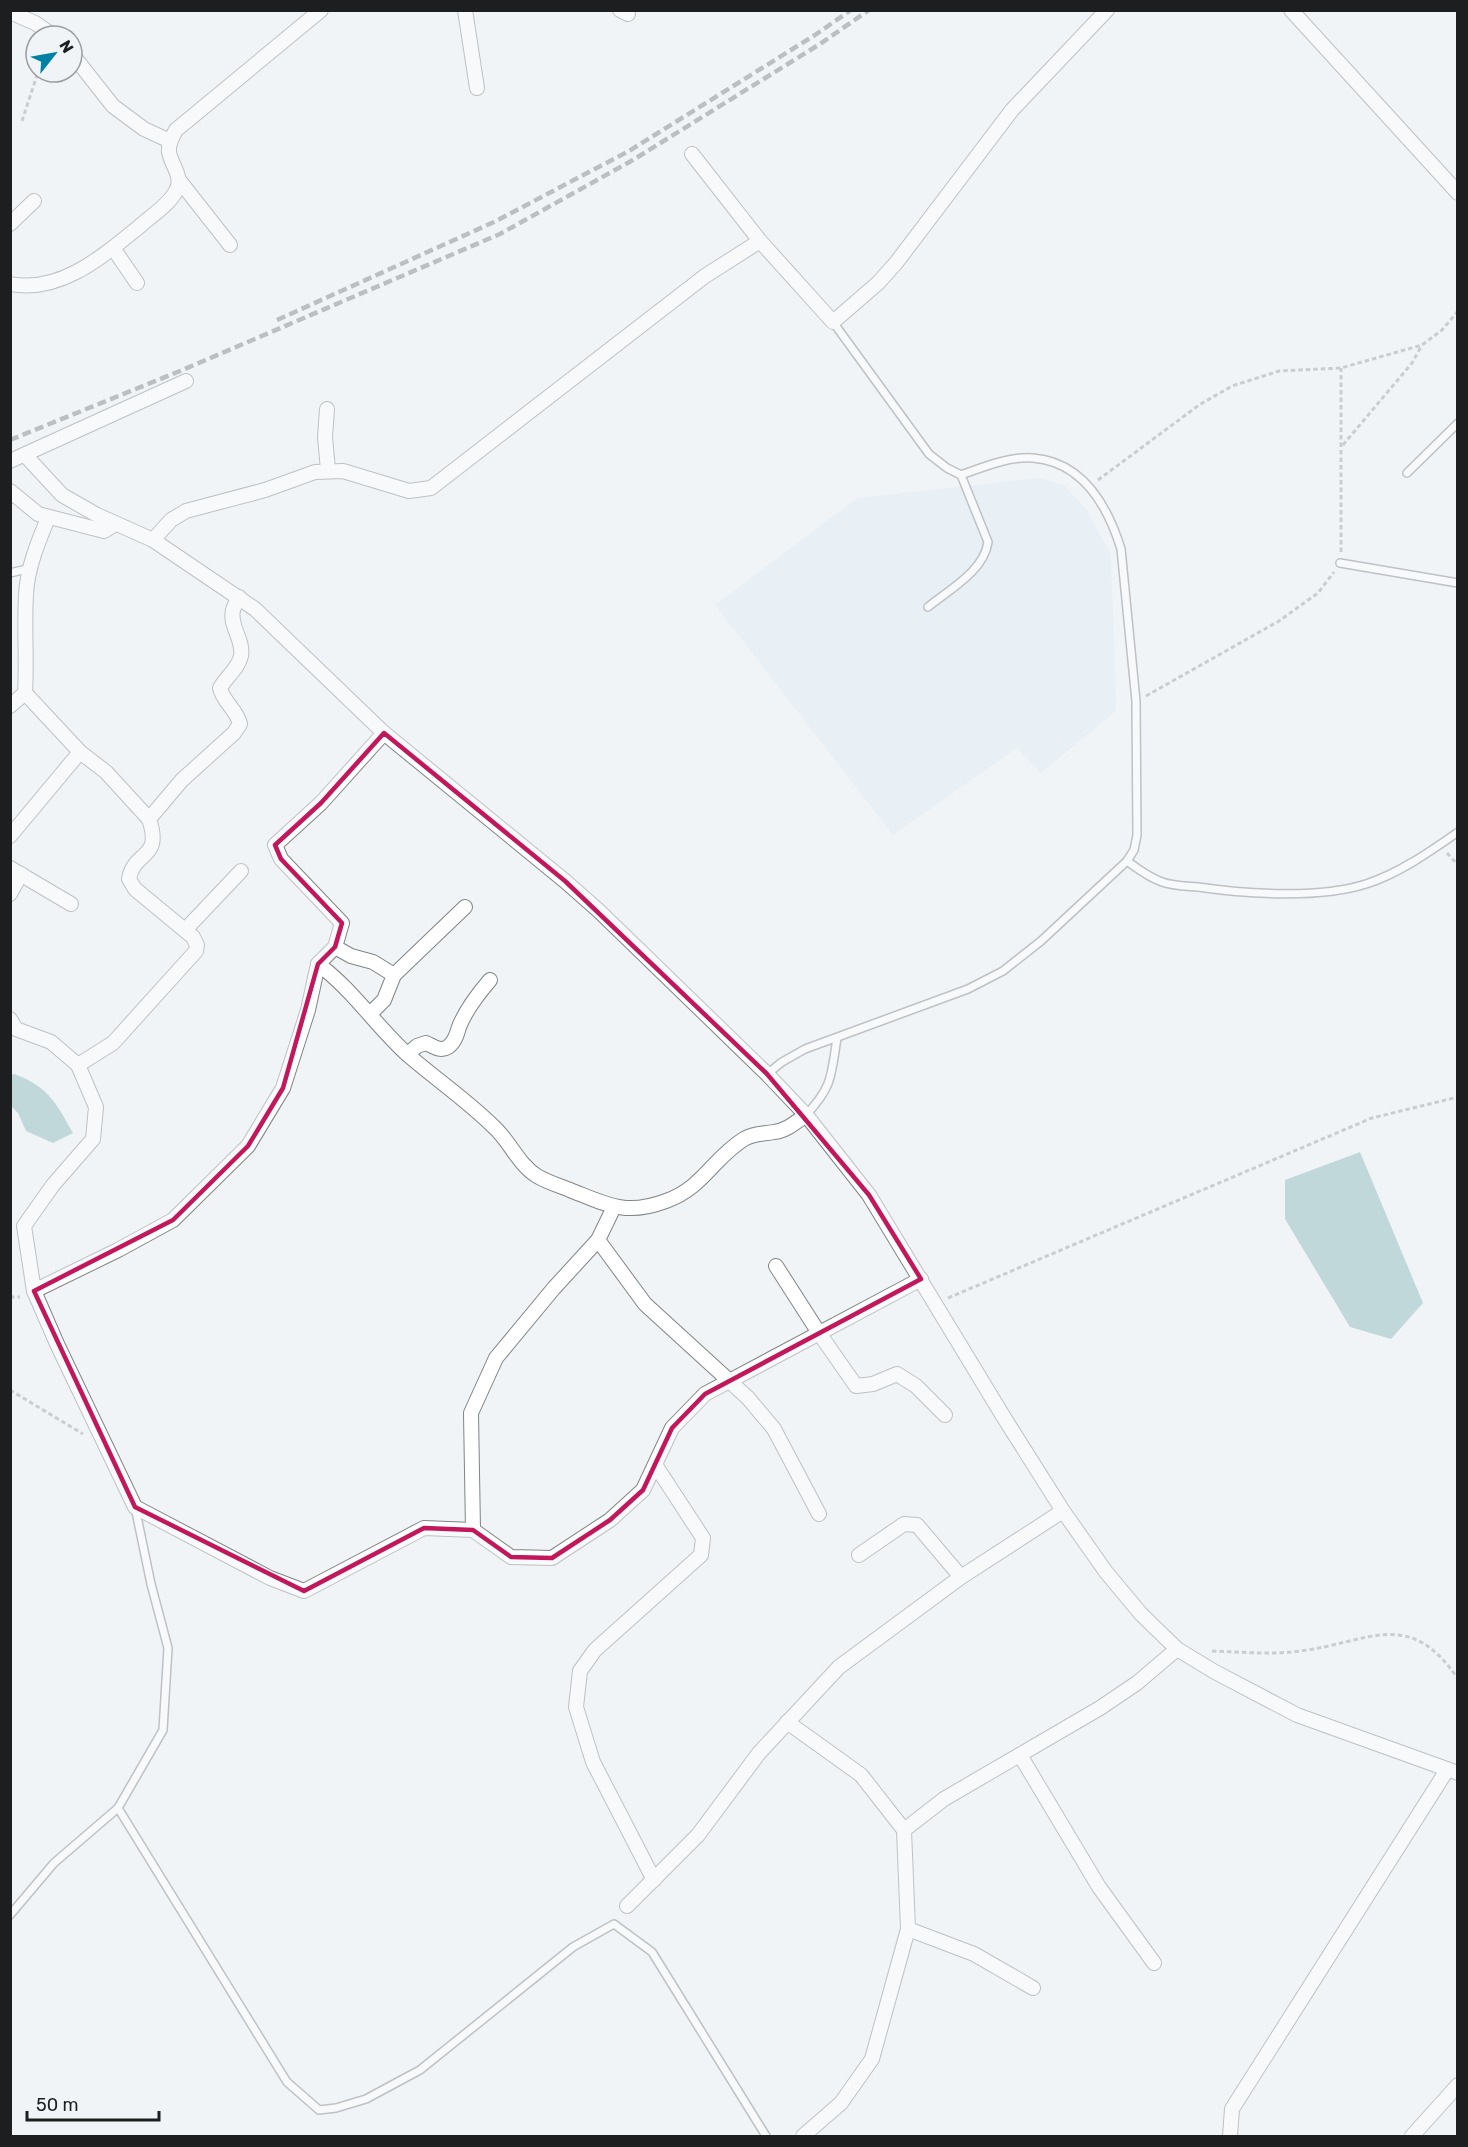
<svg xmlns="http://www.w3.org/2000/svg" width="1468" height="2147" viewBox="0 0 1468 2147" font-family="Rubik,sans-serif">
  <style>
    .built { fill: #dfeaf2 }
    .water { fill: #88b5b9 }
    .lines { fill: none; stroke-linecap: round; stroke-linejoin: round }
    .service-casing { stroke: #818487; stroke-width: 10 }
    .minor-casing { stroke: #818487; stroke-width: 16 }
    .path { stroke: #9b9ea1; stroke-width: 3; stroke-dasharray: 4.5 3; stroke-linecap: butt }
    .service { stroke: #fff; stroke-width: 7 }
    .minor { stroke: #fff; stroke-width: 14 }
    .rail { stroke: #7b7e80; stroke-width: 4.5; stroke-dasharray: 9 4.5; stroke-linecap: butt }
    .marked { fill: none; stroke: #c2185b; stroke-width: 4.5; stroke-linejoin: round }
  </style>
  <rect width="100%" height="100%" fill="#f0f4f7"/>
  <polygon class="built" points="1039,478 1064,485 1086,509 1111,554 1116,711 1041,773 1017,748 893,835 715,605 857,498"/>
  <g class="water">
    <path d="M14,1074C48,1086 57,1104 73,1133L53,1143L26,1131L18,1113L11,1106V1075Z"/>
    <polygon points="1360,1152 1423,1303 1391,1339 1350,1327 1285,1219 1285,1180"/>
  </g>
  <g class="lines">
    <defs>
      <g id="service">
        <polyline points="1407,473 1458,423"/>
        <polyline points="1340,563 1458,583"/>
        <polyline points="10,573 31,568"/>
        <path d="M928,607C950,589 984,571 988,542L961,475"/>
        <path d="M1127,861C1138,869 1148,877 1162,882C1173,886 1186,886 1198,887C1247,894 1319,899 1366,884C1398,874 1431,851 1458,832"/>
        <path d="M767,1074L782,1062L805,1049L968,989L1003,971L1041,941L1127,861L1134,850L1137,835L1136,701L1121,549C1108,507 1083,462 1033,458C1010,456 983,467 961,475L947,468L929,454L833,322"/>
        <path d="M806,1115C833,1086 831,1076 837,1038"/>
        <polyline points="118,1808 287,2082 319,2110 336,2108 366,2099 420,2070 573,1947 614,1924 652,1952 766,2136"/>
        <polyline points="10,1915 54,1863 118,1808 163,1730 168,1648 151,1584 135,1507"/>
      </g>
      <g id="minor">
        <polyline points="465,10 477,88"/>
        <polyline points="620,10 628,14"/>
        <polyline points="1291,10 1458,193"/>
        <polyline points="10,12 35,23 54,36"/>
        <polyline points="72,54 113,106 144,129 170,141"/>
        <polyline points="692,154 760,241"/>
        <polyline points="179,180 230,245"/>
        <polyline points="10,224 34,201"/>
        <polyline points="113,248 137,283"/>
        <path d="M10,284C61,294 104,255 140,226C151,216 169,205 176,191C184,177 171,165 169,152C168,144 172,137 176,130L321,10"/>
        <polyline points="327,409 325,437 328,470"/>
        <polyline points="25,455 62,495 97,515 153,540 255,609 384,733 565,881 599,911 767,1074 806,1115 869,1195 1003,1416 1063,1511 1106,1572 1141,1614 1177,1649 1215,1672 1297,1715 1458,1773"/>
        <polyline points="10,461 186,381"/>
        <polyline points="10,491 38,514 104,531 115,524"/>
        <polyline points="153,540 171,520 186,511 265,490 315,472 343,471 409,491 431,488 705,276 760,241 833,322 878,283 896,263 1012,110 1107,10"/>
        <polyline points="25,693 80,752 106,772 149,819"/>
        <path d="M10,706L25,693C27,660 24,627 26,595C27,569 38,542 48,518"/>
        <polyline points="10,836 80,752"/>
        <polyline points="10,868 71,904"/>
        <polyline points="10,894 21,874"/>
        <polyline points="186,929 241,871"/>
        <polyline points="335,947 351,956 373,962 394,975"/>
        <path d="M318,964C353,990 376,1026 408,1055C437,1080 468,1101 495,1128C510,1142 519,1165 537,1176C547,1182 560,1186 570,1190C608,1205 626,1216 666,1201C703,1188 713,1158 744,1139C754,1133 763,1134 774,1132C786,1131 796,1122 806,1115"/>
        <polyline points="370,1014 384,1000 394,975 465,907"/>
        <polyline points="10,1019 16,1029 51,1042 78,1065 96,1107 93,1139 53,1185 24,1226 34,1291 118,1250 173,1220 248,1146 283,1088 308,1010 318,964 335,947 342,923 281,859 275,845 321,803 384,733"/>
        <path d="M408,1054L417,1046L426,1043C433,1046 440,1052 448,1047C455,1042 457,1034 459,1027C466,1009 478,994 490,980"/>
        <path d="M78,1065L113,1043L196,951L197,945L193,937L135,889L129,879C134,850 163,860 149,819L182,780L234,733L240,724C237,710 223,702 220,688C226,677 238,669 241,656C244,640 229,626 233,610C234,606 237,601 239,597"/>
        <polyline points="598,1240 645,1304 748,1398 774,1429 819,1514"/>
        <polyline points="776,1266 819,1333 856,1386 873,1384 897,1374 916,1386 945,1415"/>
        <polyline points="34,1291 57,1344 135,1507 270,1578 304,1591 424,1528 473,1530 511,1557 552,1558 610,1520 643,1490 672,1428 705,1394 921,1279"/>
        <polyline points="473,1530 471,1413 496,1358 554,1288 598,1240 614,1207"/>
        <polyline points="859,1555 904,1524 917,1525 961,1577"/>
        <polyline points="787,1722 861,1775 904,1830 908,1929 872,2059 841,2103 803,2136"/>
        <polyline points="1020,1755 1099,1887 1154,1963"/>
        <polyline points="904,1830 944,1799 1100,1708 1137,1683 1177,1649"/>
        <polyline points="654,1880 593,1762 576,1707 580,1671 595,1650 701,1555 703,1538 656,1466"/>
        <polyline points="627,1906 698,1835 759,1753 839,1667 961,1577 1063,1511"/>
        <polyline points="908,1929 974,1954 1033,1988"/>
        <polyline points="1230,2136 1232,2109 1447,1770"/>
        <polyline points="1412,2136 1458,2085"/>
      </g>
    </defs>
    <use href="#service" class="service-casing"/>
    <use href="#minor" class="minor-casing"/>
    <g class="path">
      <polyline points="22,121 38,72"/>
      <polyline points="1343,445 1412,363 1422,345"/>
      <polyline points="1098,480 1199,405 1232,386 1279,371 1341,368 1422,345 1442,330 1458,311"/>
      <polyline points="1341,552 1341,368"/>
      <polyline points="1146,696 1279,621 1318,593 1334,572"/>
      <polyline points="1447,853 1458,865"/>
      <polyline points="10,1297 20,1297"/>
      <polyline points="948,1298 1372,1118 1458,1097"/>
      <polyline points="10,1390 83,1434"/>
      <path d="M1212,1651C1241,1652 1271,1655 1300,1651C1368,1643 1409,1606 1458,1679"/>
    </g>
    <use href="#service" class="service"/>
    <use href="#minor" class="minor"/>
    <g class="rail">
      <polyline points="277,320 494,222 629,151 815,35 851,10"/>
      <polyline points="10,440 180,371 500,234 633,160 820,44 869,10"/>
    </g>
  </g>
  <path d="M0 0H1468V2147H0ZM384,733L565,881L767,1074L869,1195L921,1279L705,1394L672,1428L643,1490L610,1520L552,1558L511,1557L473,1530L424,1528L304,1591L135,1507L34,1291L173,1220L248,1146L283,1088L318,964L335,947L342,923L281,859L275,845L321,803Z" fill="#f0f4f7" fill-opacity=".55" fill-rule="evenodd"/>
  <path class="marked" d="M384,733L565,881L767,1074L869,1195L921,1279L705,1394L672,1428L643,1490L610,1520L552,1558L511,1557L473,1530L424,1528L304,1591L135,1507L34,1291L173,1220L248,1146L283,1088L318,964L335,947L342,923L281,859L275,845L321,803Z"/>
  <rect width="1468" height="2147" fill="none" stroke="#1c1e1f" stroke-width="24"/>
  <g transform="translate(54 54) rotate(59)"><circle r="28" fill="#f0f4f7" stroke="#9b9ea1" stroke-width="1.5"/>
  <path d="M0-4.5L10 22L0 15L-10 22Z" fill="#0081a6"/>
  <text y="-9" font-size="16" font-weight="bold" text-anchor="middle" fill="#1c1e1f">N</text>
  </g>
  <path d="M27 2111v9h132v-9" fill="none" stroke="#1c1e1f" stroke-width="3"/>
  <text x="36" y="2111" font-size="18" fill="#1c1e1f" stroke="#f0f4f7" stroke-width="4.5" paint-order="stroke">50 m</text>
</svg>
